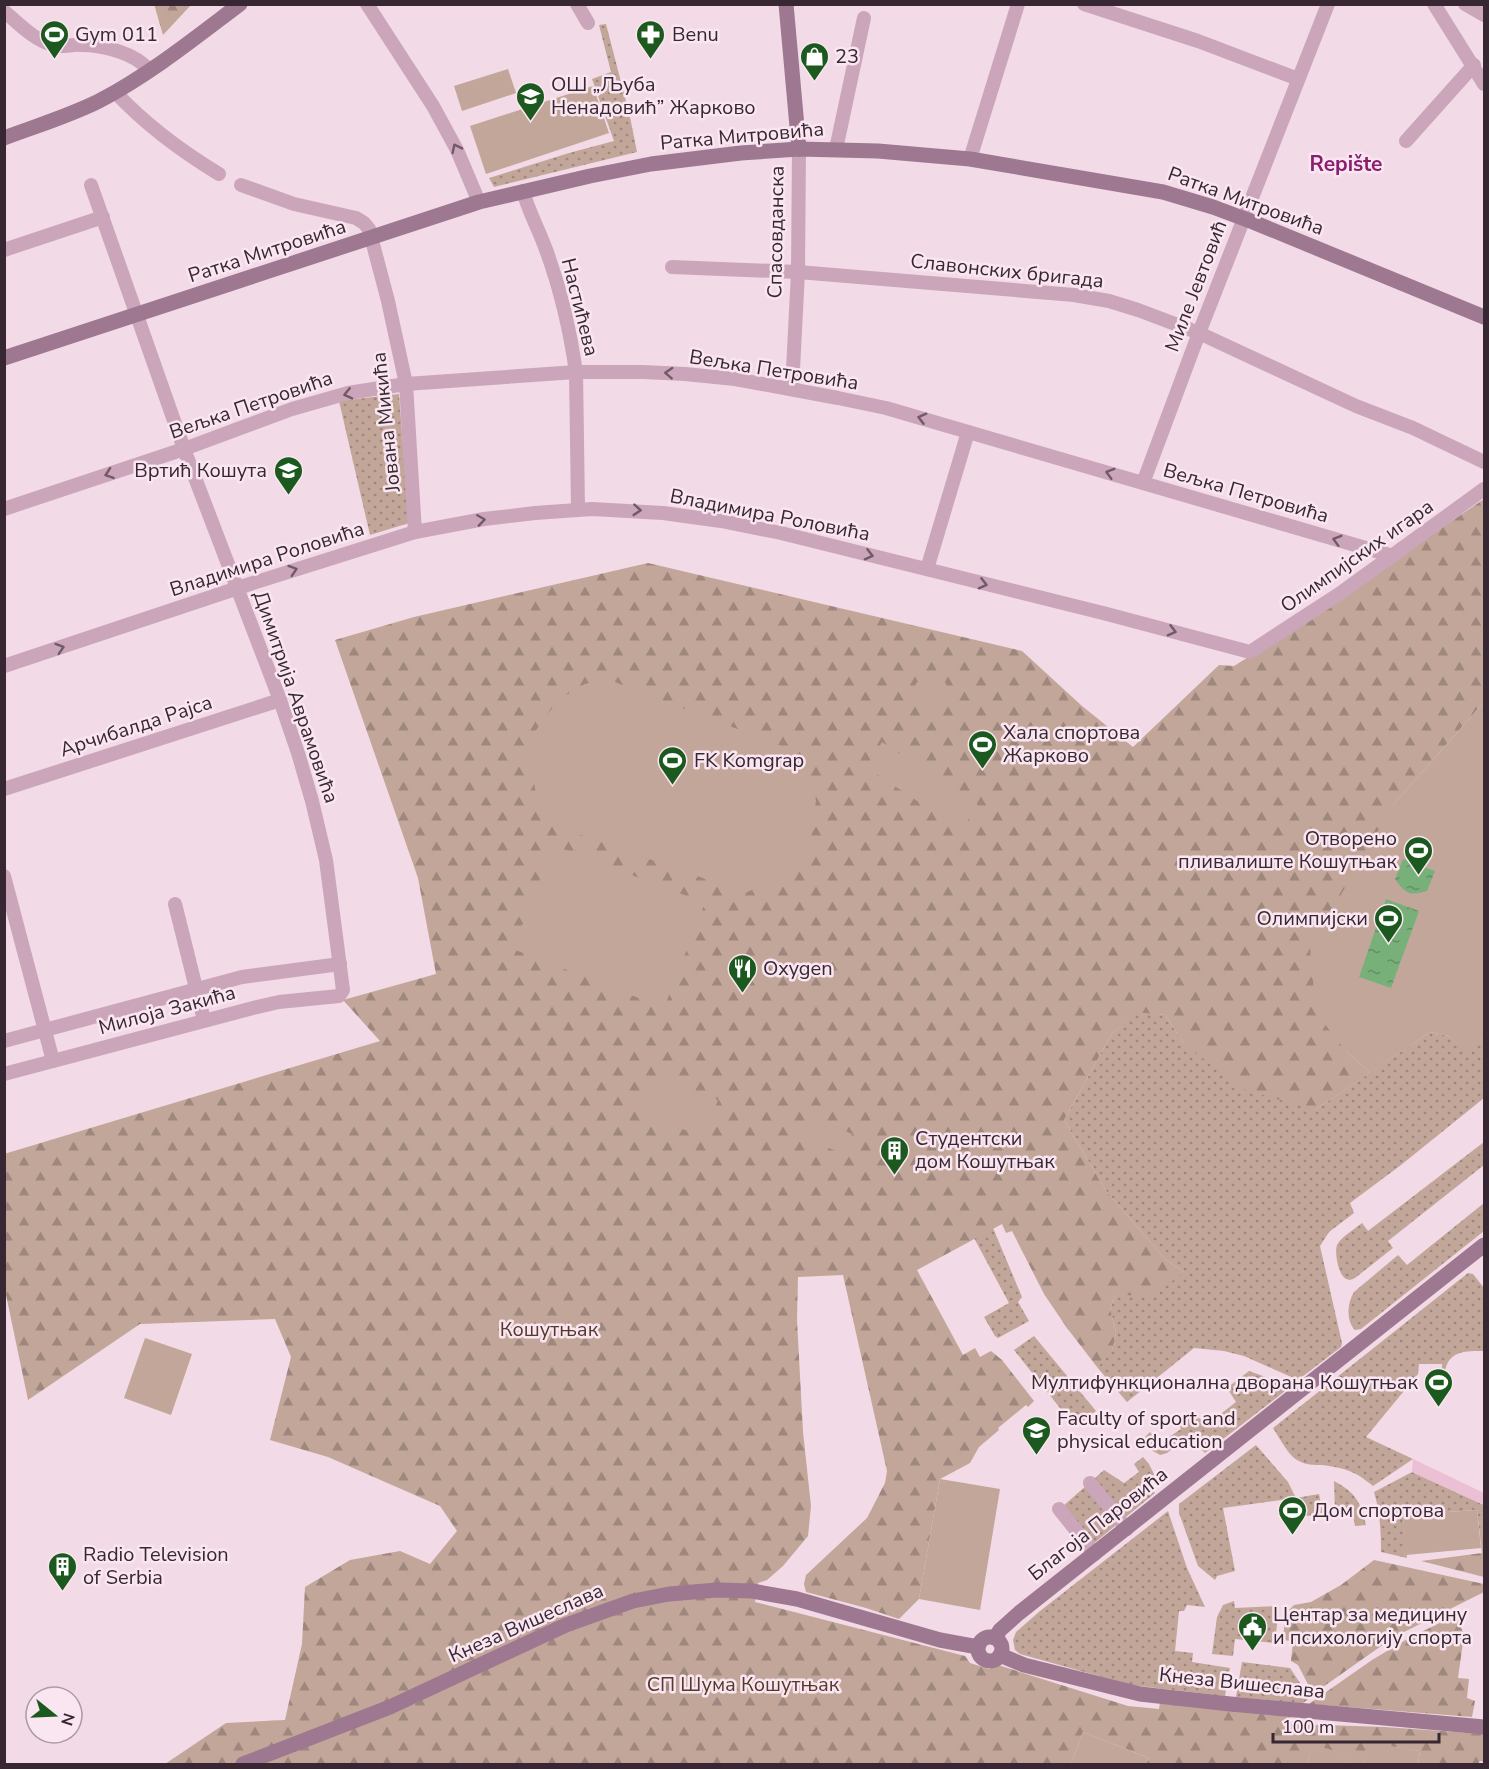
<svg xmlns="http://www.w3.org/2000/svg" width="1489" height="1769" viewBox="0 0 1489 1769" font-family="'Nunito Sans',sans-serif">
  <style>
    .grass { fill: url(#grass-dots) }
    .forest { fill: url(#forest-firs) }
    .garden { fill: #c2a699 }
    .plaza { fill: #ebc0d4 }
    .water { fill: url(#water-ripples) }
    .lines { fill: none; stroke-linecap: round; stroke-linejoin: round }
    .street { stroke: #cba5ba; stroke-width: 14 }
    .secondary { stroke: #9e7791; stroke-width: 15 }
    .oneway { stroke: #725968 }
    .labels { text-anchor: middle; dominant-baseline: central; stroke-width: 5; stroke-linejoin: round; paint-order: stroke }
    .poi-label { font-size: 20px; fill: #362732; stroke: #fae6f0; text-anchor: start }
    .street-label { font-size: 20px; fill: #362732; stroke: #fae6f0 }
    .park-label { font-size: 20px; fill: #55392a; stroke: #fae6f0 }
    .neighbourhood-label { font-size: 21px; font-weight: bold; fill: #881d71; stroke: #fae6f0 }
  </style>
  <defs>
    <pattern id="grass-dots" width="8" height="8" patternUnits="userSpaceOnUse" patternTransform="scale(1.5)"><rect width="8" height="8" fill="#c2a699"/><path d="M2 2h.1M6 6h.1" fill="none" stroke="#9e877d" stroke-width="1.8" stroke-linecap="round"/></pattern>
    <pattern id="forest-firs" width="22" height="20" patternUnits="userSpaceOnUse" patternTransform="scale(1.5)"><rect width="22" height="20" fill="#c2a699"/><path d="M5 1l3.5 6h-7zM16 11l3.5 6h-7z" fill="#9e877d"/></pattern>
    <pattern id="water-ripples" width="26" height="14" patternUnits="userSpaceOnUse" patternTransform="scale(1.5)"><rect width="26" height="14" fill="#78b079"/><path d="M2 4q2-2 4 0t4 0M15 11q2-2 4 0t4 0" fill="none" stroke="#638f64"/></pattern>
  </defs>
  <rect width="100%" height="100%" fill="#f2dae6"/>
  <g class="grass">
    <polygon points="606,24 628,109 624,111 625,117 630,117 637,152 494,187 489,178 569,153 614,141 592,79 611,72 599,25"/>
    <polygon points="399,394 409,523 370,535 339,401"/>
    <polygon points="1136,1011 1165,1015 1183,1042 1315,1110 1430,1032 1449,1036 1467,1051 1484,1036 1484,1098 1401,1165 1350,1203 1354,1213 1329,1232 1320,1246 1342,1343 1341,1347 1298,1380 1244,1356 1224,1351 1194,1348 1127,1402 1097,1367 1112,1350 1116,1332 1110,1308 1115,1296 1184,1272 1166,1260 1106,1191 1064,1120 1111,1035"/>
    <path d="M1484,1142V1165L1388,1241L1393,1248L1355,1278C1339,1288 1334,1253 1337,1245C1341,1237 1355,1229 1362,1223L1368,1231Z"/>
    <path d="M1484,1203V1231L1361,1329L1355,1330C1346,1321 1347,1303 1354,1292L1398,1255L1407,1265Z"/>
    <polygon points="993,1228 1022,1297 1018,1302 1029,1321 998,1338 995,1336 984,1317 1009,1303 974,1238"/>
    <path d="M1468,1273L1473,1274L1484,1288V1351C1467,1351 1448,1350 1445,1372L1442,1373V1364H1419L1418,1374L1366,1437L1413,1459L1373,1486C1355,1471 1345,1468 1322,1465C1315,1465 1305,1465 1299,1461C1289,1457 1279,1437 1273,1428Z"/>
    <polygon points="1034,1336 1096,1411 1075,1427 1014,1350"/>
    <polygon points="1249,1371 1274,1380 1289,1388 1205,1453 1188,1436 1167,1453 1160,1455 1153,1451 1142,1440 1150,1432 1160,1443 1181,1429 1178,1422 1192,1410 1201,1420 1208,1424 1236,1402 1227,1388"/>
    <polygon points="1256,1445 1288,1482 1296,1498 1319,1494 1323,1514 1298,1517 1295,1498 1223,1508 1235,1571 1217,1576 1215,1580 1198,1566 1179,1513 1179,1504"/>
    <polygon points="1143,1457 1149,1464 1156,1478 1149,1484 1155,1493 1093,1544 1062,1507 1104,1470 1124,1483 1139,1472 1134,1464"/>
    <path d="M1412,1472L1484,1505V1553H1482L1477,1510L1403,1515L1407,1558L1381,1552C1381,1532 1380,1512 1374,1492Z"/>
    <path d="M1334,1481C1356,1493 1360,1501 1366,1525L1355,1526L1352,1510L1335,1512Z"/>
    <polygon points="1168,1511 1187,1568 1205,1607 1187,1605 1184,1611 1179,1611 1175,1651 1193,1653 1192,1662 1230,1668 1225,1696 1131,1685 1020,1654 1015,1650 1013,1640 1016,1632 1040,1611"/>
    <polygon points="1234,1601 1235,1608 1279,1606 1275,1643 1235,1639 1233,1656 1212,1654 1217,1617 1223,1605"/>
    <polygon points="1242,1662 1290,1668 1310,1698 1303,1703 1299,1703 1236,1697"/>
  </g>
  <g class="forest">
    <polygon points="154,4 191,4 191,5 163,35"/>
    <polygon points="1484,499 1484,702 1393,805 1346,1051 1370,1073 1315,1110 1239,1088 1183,1042 1165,1015 1136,1012 1111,1035 1064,1120 1106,1191 1166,1260 1184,1272 1162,1289 1153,1294 1115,1296 1110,1308 1116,1332 1112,1351 1097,1367 1067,1328 1044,1294 1012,1231 1006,1233 1002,1224 917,1270 963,1355 975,1348 980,1357 991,1351 1002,1360 1034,1401 1028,1407 1026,1405 998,1428 999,1430 979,1447 970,1463 940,1479 919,1599 899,1619 866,1608 806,1592 804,1584 806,1575 867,1518 885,1483 887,1471 843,1275 798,1277 797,1320 803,1432 811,1506 808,1536 783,1566 767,1580 758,1583 755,1602 965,1656 970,1663 989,1669 998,1665 1128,1706 1159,1709 1160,1702 1291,1717 1291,1724 1385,1727 1484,1734 1484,1762 1480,1761 1478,1764 1418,1764 1420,1751 1368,1743 1364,1764 1347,1764 1349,1756 1313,1745 1307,1764 1146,1764 1149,1758 1083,1732 1071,1764 165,1764 226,1723 285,1720 302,1644 305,1587 350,1560 400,1551 430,1564 457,1531 440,1506 328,1457 270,1440 291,1357 275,1319 140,1324 28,1400 5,1290 4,1154 380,1041 343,1000 436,974 418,878 335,640 414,617 648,563 1022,651 1082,706 1133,747 1219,665 1234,666 1287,633"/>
    <polygon points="1484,1553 1484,1577 1421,1561 1482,1553"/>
    <polygon points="1374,1560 1484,1584 1484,1592 1394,1637 1313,1694 1298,1665 1291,1661 1293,1641 1282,1640 1287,1612 1294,1605 1311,1602 1341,1585"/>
    <polygon points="1456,1615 1464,1635 1458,1678 1469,1679 1467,1698 1475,1701 1472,1717 1309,1704 1372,1660 1409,1638"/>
  </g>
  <g class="garden">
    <polygon points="508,69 516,93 462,111 454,86"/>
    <polygon points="593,86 609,133 486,174 470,126"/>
    <circle cx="931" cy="692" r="17"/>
    <polygon points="607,679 792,750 807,775 816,800 811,837 804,852 787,871 775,880 745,893 556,826 537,798 530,764 534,733 558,700 585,684"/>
    <polygon points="1484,702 1484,1036 1467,1052 1449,1036 1430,1032 1370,1073 1346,1051 1316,1013 1310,948 1393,805"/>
    <polygon points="882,742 978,805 961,830 866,767"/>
    <polygon points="553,845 705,903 664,1008 513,949"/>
    <polygon points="656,1077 718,1100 704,1137 642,1114"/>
    <polygon points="816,1118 852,1134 843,1154 807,1139"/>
    <polygon points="145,1338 192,1354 171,1415 124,1398"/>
    <polygon points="940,1479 1000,1489 980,1610 919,1599"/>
    <polygon points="1477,1510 1481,1548 1406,1555 1403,1515"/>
    <polygon points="1083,1732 1149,1758 1146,1764 1071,1764"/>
    <polygon points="1367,1742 1420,1751 1418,1764 1364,1764"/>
    <polygon points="1313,1744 1350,1756 1347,1764 1307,1764"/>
  </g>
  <polygon class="plaza" points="1413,1459 1484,1493 1484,1505 1412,1472"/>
  <g class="water">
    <path d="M1403,859L1435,871L1427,891C1410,896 1405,894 1395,879Z"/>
    <polygon points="1386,899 1419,911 1391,988 1359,977"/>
  </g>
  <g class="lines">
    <g class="street">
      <polyline points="367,4 433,106 457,150 479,202"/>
      <polyline points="577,4 588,23"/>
      <polyline points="1084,4 1198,41 1298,79"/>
      <polyline points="1434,4 1484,84"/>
      <polyline points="1465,4 1484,15"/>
      <path d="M4,11C18,23 35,41 53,45C62,48 72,44 81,45C103,45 135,53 149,70"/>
      <path d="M115,92C145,124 181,151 219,174"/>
      <polyline points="1406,141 1474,65"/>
      <polyline points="836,149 864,18"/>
      <polyline points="970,159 1018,4"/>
      <polyline points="241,185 294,204 356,218 364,223 369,229 388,301 406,384 415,532"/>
      <path d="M523,191C528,210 538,228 545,247C560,287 570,330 576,372L578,509"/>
      <polyline points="4,250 103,217"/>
      <polyline points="672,267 798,272 1074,295 1109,301 1138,310 1199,333 1356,406 1413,428 1484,462"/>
      <polyline points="792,389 798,272 799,149"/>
      <polyline points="1143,483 1199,333 1328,4"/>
      <polyline points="4,509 184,449 292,409 348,393 406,384 576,372 643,372 685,374 735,379 838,398 886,408 1393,556"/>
      <polyline points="927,569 968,432"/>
      <polyline points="4,666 250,584 415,532 484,519 535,513 592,509 663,513 721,521 781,533 1103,613 1250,652 1342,592 1484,489"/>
      <polyline points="4,789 280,700"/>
      <polyline points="4,876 53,1061"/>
      <polyline points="175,904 204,1020"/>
      <polyline points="4,1041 242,977 340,964"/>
      <polyline points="4,1074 253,1008 279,1002 339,996 343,990 326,860 312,801 298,753 280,700 184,449 91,185"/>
      <polyline points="1090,1483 1127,1529"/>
      <polyline points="1059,1509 1095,1554"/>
    </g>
    <g class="secondary">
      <polyline points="786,4 799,149"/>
      <path d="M4,138C36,126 69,116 99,101C149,75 195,38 240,4"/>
      <polyline points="4,358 479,202 590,176 651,164 741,153 799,149 878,151 970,159 1163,192 1213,207 1253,222 1484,317"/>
      <circle cx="990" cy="1649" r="12"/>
      <polyline points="995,1638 1000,1630 1019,1613 1484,1245"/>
      <polyline points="1000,1655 1024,1665 1140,1694 1230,1704 1484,1727"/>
      <polyline points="243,1764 390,1707 566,1625 633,1601 669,1594 717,1590 752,1591 797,1599 940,1640 978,1647"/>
    </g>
  </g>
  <defs><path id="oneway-chevron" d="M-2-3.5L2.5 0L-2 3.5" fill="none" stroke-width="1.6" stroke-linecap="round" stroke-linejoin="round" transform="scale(1.5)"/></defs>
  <g class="oneway">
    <use href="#oneway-chevron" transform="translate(456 148) rotate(-116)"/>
    <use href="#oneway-chevron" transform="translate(669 373) rotate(-177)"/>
    <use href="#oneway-chevron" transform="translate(348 394) rotate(167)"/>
    <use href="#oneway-chevron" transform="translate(922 418) rotate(-165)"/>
    <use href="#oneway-chevron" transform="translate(1110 473) rotate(-164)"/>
    <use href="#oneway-chevron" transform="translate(109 474) rotate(161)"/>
    <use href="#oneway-chevron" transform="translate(637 510) rotate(4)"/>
    <use href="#oneway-chevron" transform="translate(481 520) rotate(-8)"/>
    <use href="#oneway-chevron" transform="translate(1337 540) rotate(-164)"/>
    <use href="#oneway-chevron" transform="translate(869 555) rotate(14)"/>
    <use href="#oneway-chevron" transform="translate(293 570) rotate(-18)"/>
    <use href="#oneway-chevron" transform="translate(983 584) rotate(14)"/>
    <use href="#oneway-chevron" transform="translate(1172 631) rotate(15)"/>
    <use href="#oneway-chevron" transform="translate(60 648) rotate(-18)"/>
  </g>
  <defs>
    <symbol id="stadium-pin" viewBox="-11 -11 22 30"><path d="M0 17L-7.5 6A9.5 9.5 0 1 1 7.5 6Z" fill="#1b591e" stroke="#fae6f0"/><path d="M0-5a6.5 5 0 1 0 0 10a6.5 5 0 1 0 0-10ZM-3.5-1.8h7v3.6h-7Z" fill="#fff"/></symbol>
    <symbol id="pharmacy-pin" viewBox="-11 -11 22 30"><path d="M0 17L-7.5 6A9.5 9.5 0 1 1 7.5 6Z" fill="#1b591e" stroke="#fae6f0"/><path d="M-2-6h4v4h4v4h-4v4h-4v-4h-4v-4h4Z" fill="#fff"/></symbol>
    <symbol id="shop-pin" viewBox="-11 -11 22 30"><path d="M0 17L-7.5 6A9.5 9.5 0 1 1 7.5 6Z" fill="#1b591e" stroke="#fae6f0"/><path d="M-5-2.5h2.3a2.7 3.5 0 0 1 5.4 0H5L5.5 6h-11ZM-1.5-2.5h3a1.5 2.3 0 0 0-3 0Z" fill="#fff"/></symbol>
    <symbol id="school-pin" viewBox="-11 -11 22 30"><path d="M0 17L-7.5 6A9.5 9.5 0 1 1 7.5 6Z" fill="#1b591e" stroke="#fae6f0"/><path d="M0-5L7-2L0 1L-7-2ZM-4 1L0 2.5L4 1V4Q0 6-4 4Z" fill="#fff"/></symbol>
    <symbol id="restaurant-pin" viewBox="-11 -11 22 30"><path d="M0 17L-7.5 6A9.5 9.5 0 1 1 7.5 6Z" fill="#1b591e" stroke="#fae6f0"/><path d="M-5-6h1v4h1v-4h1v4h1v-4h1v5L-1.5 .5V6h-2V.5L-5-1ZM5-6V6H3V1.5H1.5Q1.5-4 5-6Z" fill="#fff"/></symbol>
    <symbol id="building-pin" viewBox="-11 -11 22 30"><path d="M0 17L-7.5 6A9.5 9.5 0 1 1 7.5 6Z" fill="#1b591e" stroke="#fae6f0"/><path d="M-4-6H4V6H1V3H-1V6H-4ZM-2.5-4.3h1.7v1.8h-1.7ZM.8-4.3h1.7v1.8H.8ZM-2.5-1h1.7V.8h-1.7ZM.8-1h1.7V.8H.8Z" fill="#fff"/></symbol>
    <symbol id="university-pin" viewBox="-11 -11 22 30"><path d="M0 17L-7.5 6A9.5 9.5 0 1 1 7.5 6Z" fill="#1b591e" stroke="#fae6f0"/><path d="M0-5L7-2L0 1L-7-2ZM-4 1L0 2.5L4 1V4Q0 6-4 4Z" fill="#fff"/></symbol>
    <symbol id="civic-pin" viewBox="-11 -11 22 30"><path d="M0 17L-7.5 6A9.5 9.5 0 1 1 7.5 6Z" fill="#1b591e" stroke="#fae6f0"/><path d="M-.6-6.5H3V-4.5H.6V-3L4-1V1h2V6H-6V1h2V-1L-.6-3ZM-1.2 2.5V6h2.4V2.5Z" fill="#fff"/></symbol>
  </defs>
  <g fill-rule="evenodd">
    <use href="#stadium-pin" x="38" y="18" width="33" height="45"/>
    <use href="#pharmacy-pin" x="634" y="18" width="33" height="45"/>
    <use href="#shop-pin" x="798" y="40" width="33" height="45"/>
    <use href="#school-pin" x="514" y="80" width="33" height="45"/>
    <use href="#school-pin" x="272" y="454" width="33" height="45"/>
    <use href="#stadium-pin" x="966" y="728" width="33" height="45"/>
    <use href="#stadium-pin" x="656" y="744" width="33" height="45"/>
    <use href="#stadium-pin" x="1402" y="834" width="33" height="45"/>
    <use href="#stadium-pin" x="1372" y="902" width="33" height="45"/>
    <use href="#restaurant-pin" x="726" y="952" width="33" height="45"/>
    <use href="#building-pin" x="878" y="1134" width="33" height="45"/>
    <use href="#stadium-pin" x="1422" y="1366" width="33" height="45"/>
    <use href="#university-pin" x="1020" y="1414" width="33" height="45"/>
    <use href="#stadium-pin" x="1276" y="1494" width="33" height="45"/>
    <use href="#building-pin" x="46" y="1550" width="33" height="45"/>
    <use href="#civic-pin" x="1236" y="1610" width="33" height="45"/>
  </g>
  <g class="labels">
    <g class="poi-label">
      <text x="75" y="34">Gym 011</text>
      <text x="672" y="34">Benu</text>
      <text x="835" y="56">23</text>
      <text x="551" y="84">ОШ „Љуба<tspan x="551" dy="23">Ненадовић” Жарково</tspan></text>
      <text x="267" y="470" text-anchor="end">Вртић Кошута</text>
      <text x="1003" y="732">Хала спортова<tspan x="1003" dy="23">Жарково</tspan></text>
      <text x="694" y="760">FK Komgrap</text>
      <text x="1397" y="838" text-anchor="end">Отворено<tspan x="1397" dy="23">пливалиште Кошутњак</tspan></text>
      <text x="1368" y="918" text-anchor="end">Олимпијски</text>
      <text x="763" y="968">Oxygen</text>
      <text x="915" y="1138">Студентски<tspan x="915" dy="23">дом Кошутњак</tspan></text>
      <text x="1418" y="1382" text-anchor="end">Мултифункционална дворана Кошутњак</text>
      <text x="1057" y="1418">Faculty of sport and<tspan x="1057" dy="23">physical education</tspan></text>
      <text x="1313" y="1510">Дом спортова</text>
      <text x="83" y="1554">Radio Television<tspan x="83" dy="23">of Serbia</tspan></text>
      <text x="1273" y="1614">Центар за медицину<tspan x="1273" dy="23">и психологију спорта</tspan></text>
    </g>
    <g class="street-label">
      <text transform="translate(742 136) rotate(-5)">Ратка Митровића</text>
      <text transform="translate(1246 201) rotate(20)">Ратка Митровића</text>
      <text transform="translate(776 232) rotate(-89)">Спасовданска</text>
      <text transform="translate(267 251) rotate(-18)">Ратка Митровића</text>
      <text transform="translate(1007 271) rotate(6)">Славонских бригада</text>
      <text transform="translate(1196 286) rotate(-69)">Миле Јевтовић</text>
      <text transform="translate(580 307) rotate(76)">Настићева</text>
      <text transform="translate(774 370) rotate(9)">Вељка Петровића</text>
      <text transform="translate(251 405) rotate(-19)">Вељка Петровића</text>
      <text transform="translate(386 422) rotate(-96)">Јована Микића</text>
      <text transform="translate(1246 493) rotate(16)">Вељка Петровића</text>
      <text transform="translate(770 515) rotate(11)">Владимира Роловића</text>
      <text transform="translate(1357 556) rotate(-35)">Олимпијских игара</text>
      <text transform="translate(267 559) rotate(-18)">Владимира Роловића</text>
      <text transform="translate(296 697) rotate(71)">Димитрија Аврамовића</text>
      <text transform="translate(136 726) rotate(-18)">Арчибалда Рајса</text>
      <text transform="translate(167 1010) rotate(-15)">Милоја Закића</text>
      <text transform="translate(1098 1524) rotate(-38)">Благоја Паровића</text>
      <text transform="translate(526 1623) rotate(-24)">Кнеза Вишеслава</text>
      <text transform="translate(1242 1683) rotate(6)">Кнеза Вишеслава</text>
    </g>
    <g class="park-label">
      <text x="549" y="1329">Кошутњак</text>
      <text x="743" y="1684">СП Шума Кошутњак</text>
    </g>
    <g class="neighbourhood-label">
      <text x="1346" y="164">Repište</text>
    </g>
  </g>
  <rect width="1489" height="1769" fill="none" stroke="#362732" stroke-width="12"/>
  <g transform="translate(54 1715) rotate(108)"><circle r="28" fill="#fae6f0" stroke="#ac9aa4" stroke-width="1.5"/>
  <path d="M0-4.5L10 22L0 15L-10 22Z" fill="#1b591e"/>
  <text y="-9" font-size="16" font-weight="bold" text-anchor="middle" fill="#362732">N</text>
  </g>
  <path d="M1273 1733v9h166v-9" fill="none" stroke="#362732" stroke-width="3"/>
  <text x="1282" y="1733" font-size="18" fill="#362732" stroke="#fae6f0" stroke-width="4.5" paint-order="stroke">100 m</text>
</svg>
